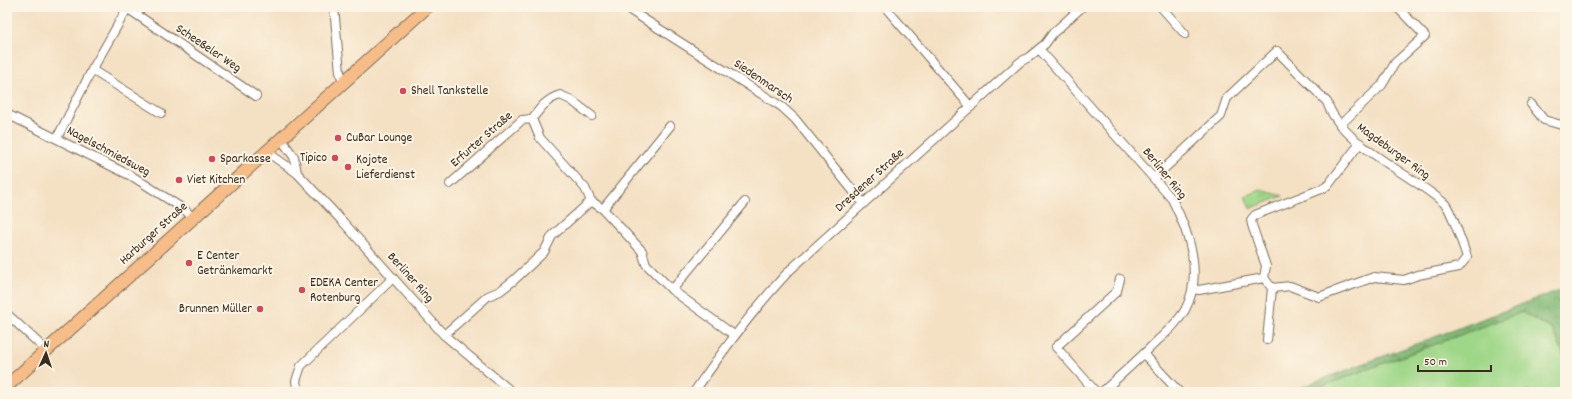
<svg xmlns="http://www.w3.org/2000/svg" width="1572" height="399" viewBox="0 0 1572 399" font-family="Dekko,sans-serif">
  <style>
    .grass { fill: #9fd788; stroke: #6d8053 }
    .forest { fill: url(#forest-crowns); stroke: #5d7149 }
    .park { fill: url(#park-tufts); stroke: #6d8053 }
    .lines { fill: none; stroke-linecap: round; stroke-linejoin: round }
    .minor-casing { stroke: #7c6a58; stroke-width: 10 }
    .primary-casing { stroke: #7c6a58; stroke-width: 14 }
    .minor { stroke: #fff; stroke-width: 8 }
    .primary { stroke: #f7bd88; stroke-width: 12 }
    .poi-dot { fill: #d1495b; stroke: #fcf5e5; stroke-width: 1.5 }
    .labels { text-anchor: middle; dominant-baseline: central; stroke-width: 4; stroke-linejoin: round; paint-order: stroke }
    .street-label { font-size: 13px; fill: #3b2a1e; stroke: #fcf5e5 }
    .poi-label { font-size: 13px; fill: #3b2a1e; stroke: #fcf5e5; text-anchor: start }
  </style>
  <defs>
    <pattern id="forest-crowns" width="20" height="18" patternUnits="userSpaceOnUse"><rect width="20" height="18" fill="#7fb874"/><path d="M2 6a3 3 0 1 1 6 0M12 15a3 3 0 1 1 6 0" fill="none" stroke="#69965f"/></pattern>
    <pattern id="park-tufts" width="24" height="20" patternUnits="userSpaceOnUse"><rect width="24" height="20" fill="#9fd788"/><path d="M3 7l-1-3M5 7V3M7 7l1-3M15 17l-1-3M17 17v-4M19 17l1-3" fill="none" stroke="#8ab975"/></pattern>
  </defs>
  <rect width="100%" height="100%" fill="#fcf5e5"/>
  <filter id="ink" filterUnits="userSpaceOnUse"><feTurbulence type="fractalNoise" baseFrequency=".025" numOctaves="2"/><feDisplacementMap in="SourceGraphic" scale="8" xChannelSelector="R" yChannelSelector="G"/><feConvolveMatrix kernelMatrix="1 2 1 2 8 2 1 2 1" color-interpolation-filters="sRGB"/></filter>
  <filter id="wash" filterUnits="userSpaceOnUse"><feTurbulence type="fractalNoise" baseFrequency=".012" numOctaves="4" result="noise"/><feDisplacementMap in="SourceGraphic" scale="16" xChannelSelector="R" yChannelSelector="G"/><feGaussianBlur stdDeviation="0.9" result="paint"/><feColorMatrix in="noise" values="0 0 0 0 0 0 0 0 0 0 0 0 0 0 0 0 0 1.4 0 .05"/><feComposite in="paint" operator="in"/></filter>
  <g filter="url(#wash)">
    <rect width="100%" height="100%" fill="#f4e0c3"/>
    <polygon class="grass" points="1522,312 1553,330 1565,358 1565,392 1306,392"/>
    <polygon class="forest" points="1565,288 1565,358 1553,330 1522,312 1306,392 1288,392"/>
    <polygon class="park" points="1261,190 1283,196 1250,209 1245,196"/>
  </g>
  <g filter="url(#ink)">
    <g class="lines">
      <defs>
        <g id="minor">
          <polyline points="334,7 340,72 343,83"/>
          <polyline points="625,7 782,107 795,119 863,203"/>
          <polyline points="885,7 971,107"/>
          <polyline points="1161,7 1185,34"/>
          <polyline points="127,8 256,96"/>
          <path d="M1039,49L1172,199C1189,233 1204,274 1185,310C1178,322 1168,331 1158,340C1140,358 1121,375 1102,392"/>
          <polyline points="92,70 161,113"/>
          <polyline points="1531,104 1544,120 1565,126"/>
          <polyline points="7,114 135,178 185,210 193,218"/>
          <path d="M532,119C541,107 547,99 560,95L571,100L592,116"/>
          <polyline points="1340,125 1382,85 1395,63 1425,36 1397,7"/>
          <polyline points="57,138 92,70 128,7"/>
          <polyline points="281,139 294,157 297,173"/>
          <polyline points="267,152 297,173 344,223 444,335 512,392"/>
          <path d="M1154,178L1221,116L1227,98L1277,51L1327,102C1341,145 1412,174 1445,204C1450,208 1464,248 1467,257L1459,267L1418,275L1404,280L1374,277L1319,297L1290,286L1272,288L1264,278L1199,290L1193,289"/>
          <polyline points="450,184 522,120 532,119 540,138 585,188 591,201"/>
          <polyline points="603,209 670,126"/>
          <polyline points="1264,278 1266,266 1252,225 1251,220 1255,215 1324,188 1329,184 1360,143"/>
          <polyline points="672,290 745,202"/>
          <polyline points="7,314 46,350"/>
          <polyline points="444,335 488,296 500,291 514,280 544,252 552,236 591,201 603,209 642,251 646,264 672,290 734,335"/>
          <polyline points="1267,340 1272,288"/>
          <polyline points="1144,354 1179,392"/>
          <polyline points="298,392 296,381 301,366 393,278"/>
          <path d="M694,392C724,349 754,308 790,270L1020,62L1029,57L1045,44L1053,33L1082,7"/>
          <polyline points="1096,392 1056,347 1117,291 1120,279"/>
        </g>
        <polyline id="primary" points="7,386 427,7"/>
      </defs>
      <use href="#minor" class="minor-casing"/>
      <use href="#primary" class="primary-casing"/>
      <use href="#minor" class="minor"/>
      <use href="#primary" class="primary"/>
    </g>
  </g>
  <g class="poi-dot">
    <circle cx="403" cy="91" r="4"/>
    <circle cx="338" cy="138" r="4"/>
    <circle cx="335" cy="158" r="4"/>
    <circle cx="212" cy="159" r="4"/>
    <circle cx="348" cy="167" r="4"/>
    <circle cx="179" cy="180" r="4"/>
    <circle cx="189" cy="263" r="4"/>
    <circle cx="302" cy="290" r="4"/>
    <circle cx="260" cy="309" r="4"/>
  </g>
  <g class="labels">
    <g class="street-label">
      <text transform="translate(208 49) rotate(34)">Scheeßeler Weg</text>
      <text transform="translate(763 82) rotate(34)">Siedenmarsch</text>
      <text transform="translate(482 140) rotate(-41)">Erfurter Straße</text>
      <text transform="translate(108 152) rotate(28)">Nagelschmiedsweg</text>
      <text transform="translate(1393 152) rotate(36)">Magdeburger Ring</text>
      <text transform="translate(1164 174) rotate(51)">Berliner Ring</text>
      <text transform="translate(870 181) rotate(-42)">Dresdener Straße</text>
      <text transform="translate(154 234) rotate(-42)">Harburger Straße</text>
      <text transform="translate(410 278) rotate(48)">Berliner Ring</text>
    </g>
    <g class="poi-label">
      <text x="411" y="91">Shell Tankstelle</text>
      <text x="346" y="138">CuBar Lounge</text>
      <text x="327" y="158" text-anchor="end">Tipico</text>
      <text x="220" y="159">Sparkasse</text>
      <text x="356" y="160">Kojote<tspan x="356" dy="15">Lieferdienst</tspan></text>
      <text x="187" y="180">Viet Kitchen</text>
      <text x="197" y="256">E Center<tspan x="197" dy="15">Getränkemarkt</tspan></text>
      <text x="310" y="283">EDEKA Center<tspan x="310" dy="15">Rotenburg</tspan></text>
      <text x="252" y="309" text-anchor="end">Brunnen Müller</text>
    </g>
  </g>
  <rect width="1572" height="399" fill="none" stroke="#fcf5e5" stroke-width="24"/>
  <g transform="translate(46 353) rotate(3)" stroke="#fcf5e5" stroke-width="3" paint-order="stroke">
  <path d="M0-3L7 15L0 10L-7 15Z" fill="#3b2a1e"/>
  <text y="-6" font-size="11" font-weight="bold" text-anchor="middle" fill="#3b2a1e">N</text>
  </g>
  <path d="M1418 365v6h73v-6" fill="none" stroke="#3b2a1e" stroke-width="2"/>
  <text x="1424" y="365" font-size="12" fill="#3b2a1e" stroke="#fcf5e5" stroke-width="3" paint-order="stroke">50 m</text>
</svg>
